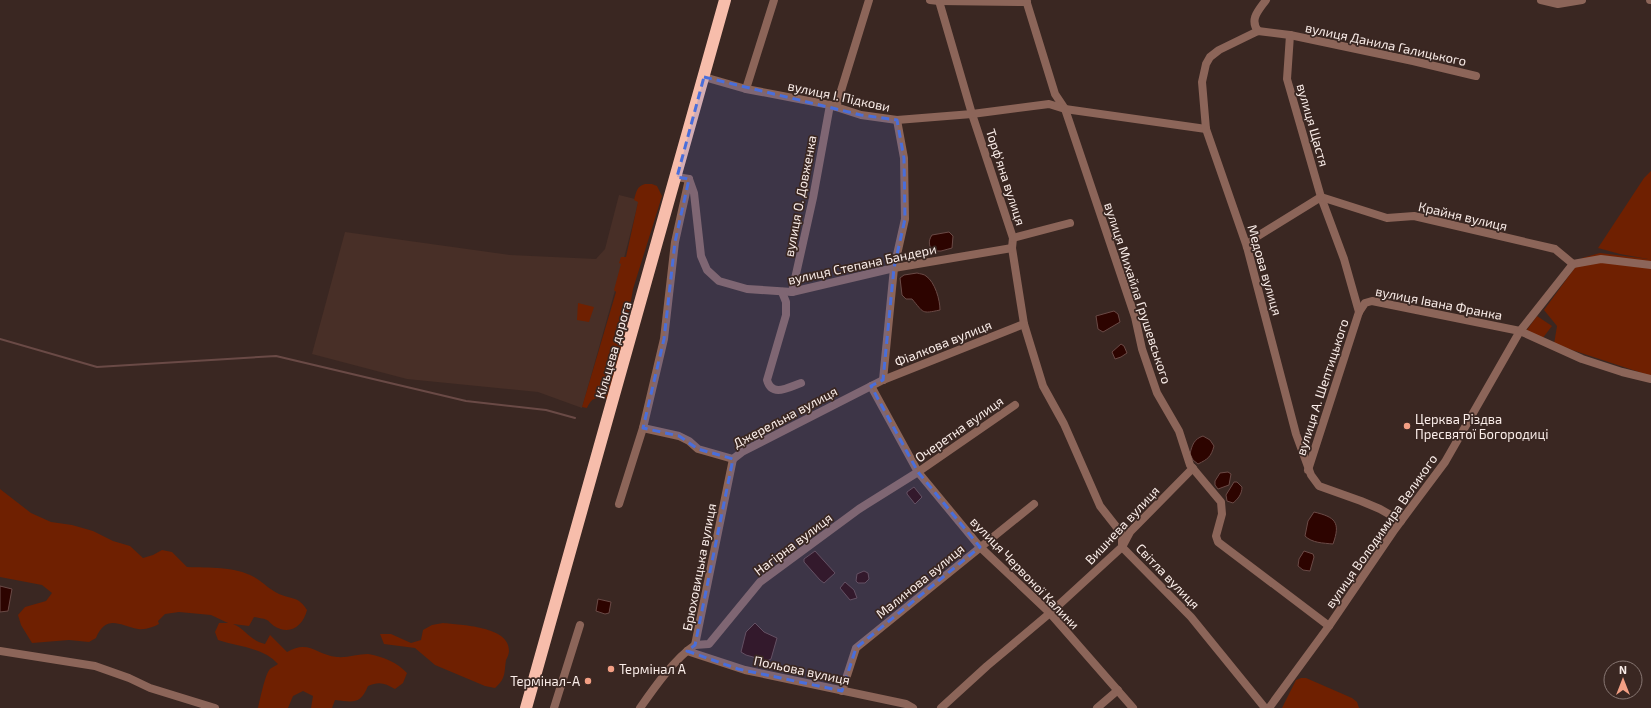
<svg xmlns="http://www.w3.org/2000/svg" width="1651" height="708" viewBox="0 0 1651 708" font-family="'Exo 2',sans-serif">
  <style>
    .built { fill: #482f27 }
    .green { fill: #6f2001 }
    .water { fill: #2d0400; stroke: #6a4a46 }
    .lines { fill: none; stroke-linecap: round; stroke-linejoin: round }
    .stream { stroke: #6a4a46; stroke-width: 2 }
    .minor { stroke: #8c6559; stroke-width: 8 }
    .highway { stroke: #f7bdab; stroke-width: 12 }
    .marked { fill: #496edb; fill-opacity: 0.2; stroke: #496edb; stroke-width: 3; stroke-dasharray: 8 5; stroke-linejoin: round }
    .poi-dot { fill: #f39f84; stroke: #3a2722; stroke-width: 1.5 }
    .labels { text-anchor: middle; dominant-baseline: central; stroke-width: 3.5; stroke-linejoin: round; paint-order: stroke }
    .street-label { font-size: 13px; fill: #faede9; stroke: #3a2722 }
    .poi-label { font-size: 13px; fill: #faede9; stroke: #3a2722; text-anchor: start }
  </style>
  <rect width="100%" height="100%" fill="#3a2722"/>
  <polygon class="built" points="619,195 639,200 623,262 582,408 538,392 407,379 312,354 345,232 510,255 596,259 605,249"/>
  <g class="green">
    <polygon points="1651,171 1651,376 1554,344 1557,326 1544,310 1582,258 1600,253 1648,259 1620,254 1598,248 1644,178"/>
    <path d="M645,184H652L657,186L662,196L633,289L623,347L607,399C596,397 592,397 587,408L582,407L616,292L614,290L621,264L619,263L621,257H626L638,202L634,200C636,192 637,186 645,184Z"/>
    <polygon points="578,303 594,307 589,322 577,320"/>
    <polygon points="1537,316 1552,326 1542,339 1526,331"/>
    <path d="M0,489L31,513L51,522L72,525L93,531L113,541L130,546L143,558L153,555L162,550L172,552L187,567C209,568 234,566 254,577C263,582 270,590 279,594C293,600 298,596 307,610C303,626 290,636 274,626C271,624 269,621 267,620C263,618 258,618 254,617L249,626L233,624C247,630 249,640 265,644L270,635L287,652C309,639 316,655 337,657C347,658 358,654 368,654C382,656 398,663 407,673L403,683L395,689C385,683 379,681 368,686C360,705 353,702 335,700L332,708H311L313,696L303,691L293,696L288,708H258C260,700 265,674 270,669C272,667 276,666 278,664C263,647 238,647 218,640L215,632L219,623H228L211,615L179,612L165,614L158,621L159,624C153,627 146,630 138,629C119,625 106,614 96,638L89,642L69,640L32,643L21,625L18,615L25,607L46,601L52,593L42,585L0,577Z"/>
    <path d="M443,623C460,625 510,626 509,651C509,654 507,658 506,660C504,674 506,678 495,688L485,686L435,665L415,648L384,644L380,634H391L411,643L421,640L423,630L432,625Z"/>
    <polygon points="1301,678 1306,678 1352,698 1357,702 1359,708 1282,708 1296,680"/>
  </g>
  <g class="water">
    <path d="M949,232L953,236L952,248L941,251H932C929,245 928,241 932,235Z"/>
    <path d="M917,273C920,274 924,274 926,276C935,282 940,300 940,310C921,314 924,313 912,299H906L902,295L900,278L904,275Z"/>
    <polygon points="1114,311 1118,314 1120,322 1103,332 1098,329 1096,316"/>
    <polygon points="1121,344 1124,346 1127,353 1121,357 1115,359 1112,352"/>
    <path d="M1203,436L1210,440L1214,446C1211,457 1208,459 1198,464L1193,460L1190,454C1192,445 1194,439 1203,436Z"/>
    <polygon points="1228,472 1231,474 1229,485 1218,489 1215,485 1215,481 1220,473"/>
    <path d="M1234,482H1237L1242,487C1242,494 1238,499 1233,503L1227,501L1226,495Z"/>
    <polygon points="914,487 922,497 915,504 907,494 907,492"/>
    <path d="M1314,512C1335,517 1341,522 1333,544C1323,543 1312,543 1305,536L1308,521Z"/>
    <polygon points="815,551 835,573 824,583 820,580 804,562 804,559"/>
    <polygon points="1304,551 1313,554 1314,557 1310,571 1303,570 1298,566 1299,559"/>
    <polygon points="864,571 868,573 869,579 865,583 858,583 856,581 857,574"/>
    <polygon points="845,582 854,590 857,598 850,600 840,588"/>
    <polygon points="0,586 12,589 8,611 0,612"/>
    <polygon points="598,599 611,602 609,613 605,614 596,611"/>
    <polygon points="755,623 764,632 777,638 771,659 767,661 746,655 741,652 746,632"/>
  </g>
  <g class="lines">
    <polyline class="stream" points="0,339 97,367 276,356 466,401 546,410 575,418"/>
    <g class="minor">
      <polyline points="930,0 939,1 1027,2"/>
      <polyline points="1026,0 1055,94 1065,109 1135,317 1142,349 1157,393 1179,431 1190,465 1221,502 1222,514 1216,536 1218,542 1329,626"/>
      <polyline points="1541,0 1558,4 1582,0"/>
      <polyline points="1650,0 1651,0"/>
      <polyline points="939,1 972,114 1013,238 1012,248 1024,324 1043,386 1064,424 1100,506 1122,534 1122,547 1191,617 1265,708"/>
      <path d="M1258,31C1249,19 1259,10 1266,0"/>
      <polyline points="1290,35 1287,79 1321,197 1344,259 1359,312"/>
      <polyline points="704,77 746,89 830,105 861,115 897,120 972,114 1049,104 1065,109 1206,129"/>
      <polyline points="746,89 774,0"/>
      <polyline points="836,107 869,0"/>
      <polyline points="677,177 689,179 694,193 701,256 707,270 719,281 747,289 792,292 894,268 1012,248"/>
      <polyline points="1321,197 1387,218 1414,216 1555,249 1573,264"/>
      <polyline points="1013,238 1070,223"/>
      <polyline points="1247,247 1253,239 1321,197"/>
      <polyline points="1573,264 1601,259 1651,265"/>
      <path d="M782,292L786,302V315L767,380C772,398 789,387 801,383"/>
      <polyline points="792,292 813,198 830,105"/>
      <polyline points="883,380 894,268 905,219 904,158 897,120"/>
      <polyline points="871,386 918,472 980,547 1050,613 1133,708"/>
      <polyline points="643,428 679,436 689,441 698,449 733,459"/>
      <polyline points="733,459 742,452 883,380 1024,324"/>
      <polyline points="1308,470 1359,312 1365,303 1372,301 1520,331 1582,359 1622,372 1651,379"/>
      <polyline points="619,504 643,428 664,339 675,242 689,179"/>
      <polyline points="1401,521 1380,509 1361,501 1319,486 1311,475 1296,434 1247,247 1206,129 1202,82 1206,64 1210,57 1219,50 1258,31 1290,35 1413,61 1476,76"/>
      <polyline points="695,645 709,644 760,582 859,509 918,472 1015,405"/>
      <polyline points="0,651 95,666 129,678 150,688 215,708"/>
      <polyline points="687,651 745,670 906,704 913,708"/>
      <polyline points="842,691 856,648 1034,504"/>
      <polyline points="554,708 580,625"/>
      <path d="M640,708C654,688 675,658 695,645L733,459"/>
      <polyline points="941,708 987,666 1050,613 1122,547 1130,532 1193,468"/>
      <polyline points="1097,708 1118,690"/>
      <polyline points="1269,708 1329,626 1395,529 1445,462 1520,331 1573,264"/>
    </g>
    <polyline class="highway" points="526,708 725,0"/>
  </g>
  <path class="marked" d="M704,77L861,115L897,120L904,158L905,219L894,268L883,380L871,386L918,472L980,547L856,648L842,691L738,669L687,651L695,645L733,459L698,449L679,436L643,428L664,339L675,242L689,179L677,177Z"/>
  <g class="poi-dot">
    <circle cx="1407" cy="426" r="4"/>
    <circle cx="611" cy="669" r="4"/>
    <circle cx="588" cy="681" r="4"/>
  </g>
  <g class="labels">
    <g class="street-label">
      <text transform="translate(1386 44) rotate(12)">вулиця Данила Галицького</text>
      <text transform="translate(839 96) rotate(12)">вулиця І. Підкови</text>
      <text transform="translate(1313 125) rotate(74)">вулиця Щастя</text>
      <text transform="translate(1006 177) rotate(72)">Торф'яна вулиця</text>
      <text transform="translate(800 196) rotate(-79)">вулиця О. Довженка</text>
      <text transform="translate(1463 216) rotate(13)">Крайня вулиця</text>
      <text transform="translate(862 264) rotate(-12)">вулиця Степана Бандери</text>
      <text transform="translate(1265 270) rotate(74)">Медова вулиця</text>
      <text transform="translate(1138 293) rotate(72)">вулиця Михайла Грушевського</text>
      <text transform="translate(1439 303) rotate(11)">вулиця Івана Франка</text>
      <text transform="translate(943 343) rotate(-22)">Фіалкова вулиця</text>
      <text transform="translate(613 350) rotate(-74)">Кільцева дорога</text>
      <text transform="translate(1322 387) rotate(-72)">вулиця А. Шептицького</text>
      <text transform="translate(785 417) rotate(-28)">Джерельна вулиця</text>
      <text transform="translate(959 429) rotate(-35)">Очеретна вулиця</text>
      <text transform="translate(1122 525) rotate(-47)">Вишнева вулиця</text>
      <text transform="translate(1381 531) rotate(-55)">вулиця Володимира Великого</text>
      <text transform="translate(793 544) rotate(-37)">Нагірна вулиця</text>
      <text transform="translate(699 567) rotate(-79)">Брюховицька вулиця</text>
      <text transform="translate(1025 573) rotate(46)">вулиця Червоної Калини</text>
      <text transform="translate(1168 576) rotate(46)">Світла вулиця</text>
      <text transform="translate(920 581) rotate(-39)">Малинова вулиця</text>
      <text transform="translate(802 670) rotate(12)">Польова вулиця</text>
    </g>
    <g class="poi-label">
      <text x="1415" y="419">Церква Різдва<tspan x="1415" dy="15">Пресвятої Богородиці</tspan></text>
      <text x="619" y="669">Термінал А</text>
      <text x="580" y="681" text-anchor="end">Термінал-А</text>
    </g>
  </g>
  <g transform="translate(1623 680)"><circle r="19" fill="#3a2722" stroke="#877672"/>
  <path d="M0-3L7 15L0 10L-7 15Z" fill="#f39f84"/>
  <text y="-6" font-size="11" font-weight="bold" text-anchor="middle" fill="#faede9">N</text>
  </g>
</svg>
